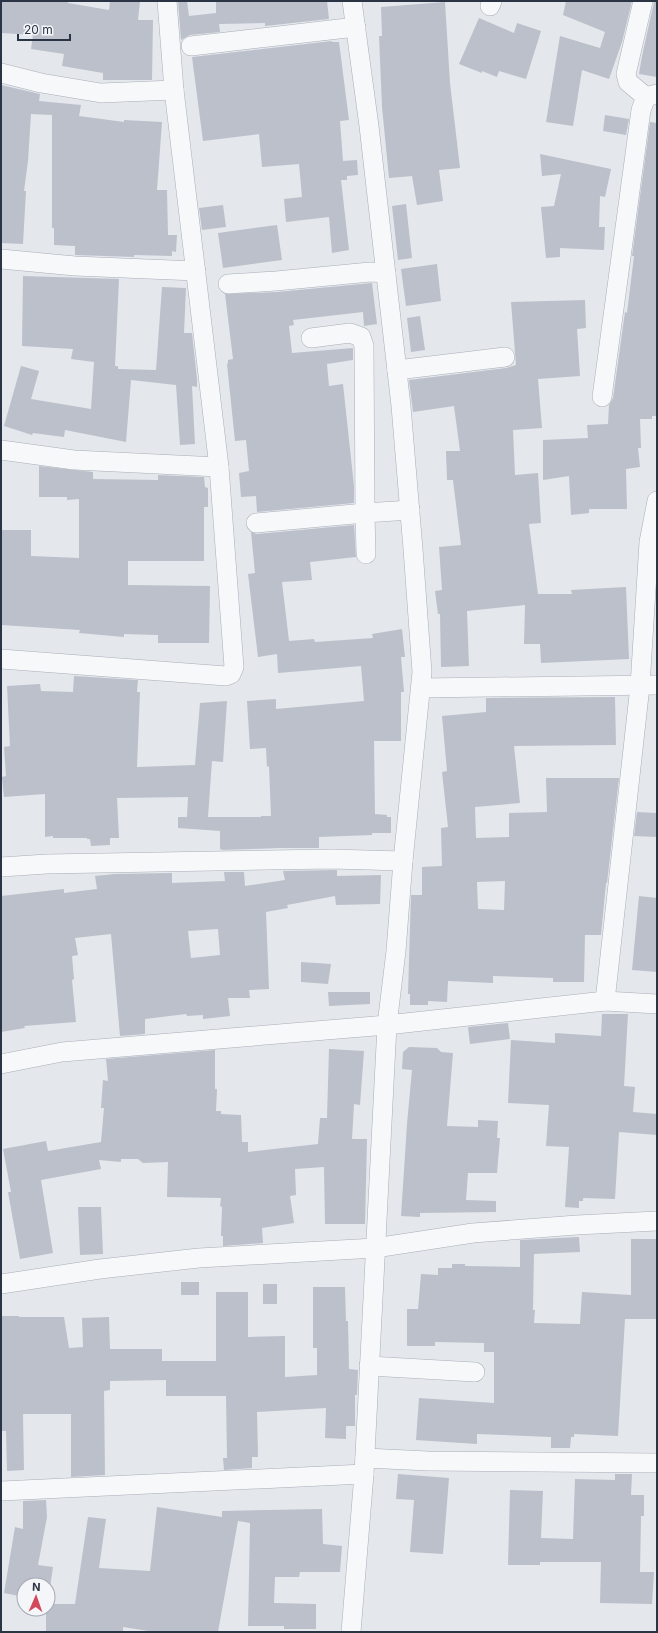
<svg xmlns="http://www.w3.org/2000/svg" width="658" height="1633" viewBox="0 0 658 1633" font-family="Inter,sans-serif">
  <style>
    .building { fill: #bbc0ca; fill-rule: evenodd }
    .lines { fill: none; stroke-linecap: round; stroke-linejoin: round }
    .minor-casing { stroke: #a9aeb7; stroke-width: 20 }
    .minor { stroke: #f7f8fa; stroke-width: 19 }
  </style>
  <rect width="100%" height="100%" fill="#e4e7ec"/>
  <g class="building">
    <polygon points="1,1 68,1 68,3 109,10 110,1 140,1 138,20 153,20 152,80 103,80 103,73 62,66 64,54 31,49 33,35 1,33"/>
    <polygon points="178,1 187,1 189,16 216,13 216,1 327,1 329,19 265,26 265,23 219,24 220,32 190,35 181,40"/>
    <polygon points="566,1 632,1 622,42 609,79 582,70 573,126 546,122 560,36 600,48 605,32 563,15"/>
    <polygon points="445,2 450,83 460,168 439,170 443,201 417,205 412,176 389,178 382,107 379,36 382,36 381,7"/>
    <polygon points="654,2 657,2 657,77 639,74 642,56"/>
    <polygon points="479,18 514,33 517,23 541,31 526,79 499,71 497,77 482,71 482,73 459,64"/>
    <polygon points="332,41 332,42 339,42 349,120 340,121 343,161 357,160 358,175 347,176 347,180 341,180 349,250 332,253 329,217 286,222 284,199 302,197 299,164 262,167 259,134 203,141 192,57"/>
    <polygon points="1,85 40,94 39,101 81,105 79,116 124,122 124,120 162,122 157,190 167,190 168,235 177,235 176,252 172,251 172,256 134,255 134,257 75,255 75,246 54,245 54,228 52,228 52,115 31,114 28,161 24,191 26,191 23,244 1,243"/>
    <polygon points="605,115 629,119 626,135 603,131"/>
    <polygon points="650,122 657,123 657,416 652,416 652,419 640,419 641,448 638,448 640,467 626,469 627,509 589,509 589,513 571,515 569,476 543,480 543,440 588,438 587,425 608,424 609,405 613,398 625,312 627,313 634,256 632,256"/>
    <polygon points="540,154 611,169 605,197 600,196 599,227 605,227 604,250 560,248 560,257 546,258 541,207 554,206 561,174 542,176"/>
    <polygon points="406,204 412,258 398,260 392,206"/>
    <polygon points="223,205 226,227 202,230 199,208"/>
    <polygon points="277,225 282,260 223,268 218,233"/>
    <polygon points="437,264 441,301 406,306 401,269"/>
    <polygon points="23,276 119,279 115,366 118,366 118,369 156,370 162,287 186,288 184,333 192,333 197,379 197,387 192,386 195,444 180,445 176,385 131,380 126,442 65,430 64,437 33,433 32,435 4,426 21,366 39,371 31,399 91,409 94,362 71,359 73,349 22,346"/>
    <polygon points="372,283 377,324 364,326 363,312 293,320 294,325 289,326 292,353 353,348 353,360 327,364 329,386 343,384 354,486 354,503 257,512 256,496 241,497 239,473 249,471 246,440 235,441 227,364 228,363 228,360 233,359 225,294 277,292"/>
    <polygon points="585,300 586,328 577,329 580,376 538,379 542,428 513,430 515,475 538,473 541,523 529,524 538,594 572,594 571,590 626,587 629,659 541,663 540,644 524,644 525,605 467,611 469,666 441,667 440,614 438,614 435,591 442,590 439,547 461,545 453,480 447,480 446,451 460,451 454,406 413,412 409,380 506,368 516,365 511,302"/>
    <polygon points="420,316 425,350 411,352 407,318"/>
    <polygon points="39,466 93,472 93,479 158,480 158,475 204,477 205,487 208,488 208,507 204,507 204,561 128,561 128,585 210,586 209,643 158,643 158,635 124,634 124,637 79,633 80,630 1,625 1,530 31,530 31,556 79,558 79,499 67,500 67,497 39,497"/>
    <polygon points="354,525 356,557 310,562 312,580 282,582 289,641 314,639 315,642 373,638 372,634 402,629 405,657 401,657 404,692 401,692 401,741 374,741 375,814 387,815 387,817 391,817 391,833 372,833 372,835 319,837 319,848 279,848 223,850 220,849 220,831 178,828 178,817 187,817 188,797 117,798 119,838 110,838 110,845 91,846 90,839 87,839 87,838 53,838 53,836 45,837 45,794 4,797 2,777 6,776 4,747 10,746 7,686 40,684 41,691 73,692 74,676 138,680 137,692 140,692 137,767 195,765 200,703 227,701 223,762 212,761 208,817 261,817 261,816 271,816 269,766 267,767 266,748 250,749 247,701 276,699 276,709 364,701 361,666 278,673 277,654 258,657 248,574 255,573 251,532 257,534"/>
    <path d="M615,697L616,745L514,746L520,803L475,807L476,838L509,837V813L547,812L546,778H619L607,883H606L601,935H585L584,982H553V978L493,976V983L448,981L447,1002L428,1001V1005H410V994H408L411,895H422V867L442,866L441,828L448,827L442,772L447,771L442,716L486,712V698ZM505,881L504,910L478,909L477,882Z"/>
    <polygon points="637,812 657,813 657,837 634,836"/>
    <path d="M337,870V876L381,875L380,904L336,905L335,896L287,905L288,908L266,912L269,989L249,990L250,998H228L230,1016L203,1019V1015L187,1016L186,1014L145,1019V1034L120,1036L111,934L75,938L78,955L72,956L74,979L72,980L76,1022L24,1026L25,1028L1,1032V896L64,889V893L97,889L95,876L115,874L172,873V883L225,881L224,872H244L245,886L285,880L283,871ZM218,929L220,955L191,958L188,931Z"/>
    <polygon points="639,896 657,898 657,972 632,970"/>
    <polygon points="301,962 331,964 328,984 301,982"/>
    <polygon points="328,992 370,992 370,1004 329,1006"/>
    <polygon points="602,1014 628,1014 624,1086 635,1087 633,1112 657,1114 657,1135 619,1132 615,1199 583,1198 583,1201 579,1201 579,1208 565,1207 569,1147 546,1146 549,1105 508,1103 511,1040 555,1043 555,1033 601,1036"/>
    <polygon points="508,1023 510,1039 470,1044 468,1027"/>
    <polygon points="409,1047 437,1048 441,1052 453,1053 447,1126 478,1127 478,1120 498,1121 497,1138 500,1138 497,1173 468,1173 466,1200 496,1201 496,1212 420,1213 420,1217 401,1216 407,1124 412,1070 402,1069 403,1052"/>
    <polygon points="329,1049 364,1051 360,1105 354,1104 352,1139 367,1139 365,1224 325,1224 324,1167 295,1169 296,1195 290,1196 294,1223 262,1228 263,1243 223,1246 223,1236 221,1236 222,1207 220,1206 221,1198 167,1197 168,1162 143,1163 138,1159 121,1159 121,1162 99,1160 101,1169 41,1180 53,1253 20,1259 8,1192 11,1192 3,1149 46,1141 48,1151 101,1142 104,1108 101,1108 103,1080 108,1081 106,1059 215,1050 215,1089 217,1089 216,1111 221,1111 221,1114 241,1115 242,1142 248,1142 248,1152 318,1144 320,1118 327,1118"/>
    <polygon points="78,1207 101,1207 103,1254 80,1255"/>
    <polygon points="579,1237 580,1252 534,1254 533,1310 535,1310 534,1323 580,1324 582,1292 631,1295 631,1239 657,1239 657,1319 625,1319 618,1436 574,1434 574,1437 571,1437 570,1448 551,1448 551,1437 477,1434 477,1444 416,1440 419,1398 494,1403 494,1352 484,1352 484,1343 435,1342 435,1346 407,1346 407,1309 418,1309 421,1274 438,1275 438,1268 452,1268 452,1264 465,1264 465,1266 520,1267 520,1240"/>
    <rect x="181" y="1282" width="18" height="13"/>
    <rect x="263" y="1284" width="14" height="20"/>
    <polygon points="313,1287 345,1287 346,1321 348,1321 349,1369 358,1370 357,1395 355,1395 355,1426 346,1426 346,1439 325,1438 326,1408 257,1412 258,1457 252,1457 252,1468 224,1470 223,1458 227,1458 226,1396 166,1396 166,1380 110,1381 110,1390 104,1391 105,1475 71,1477 71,1414 23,1414 24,1470 7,1471 6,1431 1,1431 1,1316 19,1316 19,1317 64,1317 69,1348 83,1347 82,1318 109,1317 110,1349 162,1349 162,1361 216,1361 216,1292 248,1292 248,1337 285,1336 285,1377 317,1375 317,1348 313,1348"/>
    <polygon points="398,1474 449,1478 443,1554 410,1552 414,1500 396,1499"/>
    <polygon points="615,1474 632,1474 631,1495 644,1495 644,1516 641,1516 640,1572 654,1572 652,1604 600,1603 601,1562 540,1562 540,1565 508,1565 510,1490 543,1491 541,1538 573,1539 575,1479 615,1480"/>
    <polygon points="46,1500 47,1517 38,1565 53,1567 48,1601 48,1585 24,1585 24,1597 4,1593 15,1527 23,1529 23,1501"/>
    <polygon points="157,1507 222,1517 222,1511 322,1509 323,1544 342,1546 340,1572 300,1572 299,1577 275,1577 274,1603 316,1604 316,1629 284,1629 284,1626 248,1626 250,1523 238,1521 218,1632 155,1632 123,1627 123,1632 46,1632 46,1609 48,1609 48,1604 75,1604 88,1517 106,1519 99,1568 150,1571"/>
  </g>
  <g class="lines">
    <defs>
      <g id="minor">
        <polyline points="643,1 626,74 628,82 646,97"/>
        <polyline points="490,6 492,1"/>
        <polyline points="191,46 356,27"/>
        <polyline points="1,73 41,83 101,93 174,90"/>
        <polyline points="1,259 75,266 196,271"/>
        <polyline points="228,284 276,281 370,272 386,273"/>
        <polyline points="311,338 350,333 361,337 364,346 365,513 410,510"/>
        <polyline points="397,370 505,357"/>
        <polyline points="602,397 641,110 646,97 657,94"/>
        <polyline points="1,450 74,460 219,467"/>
        <polyline points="256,523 365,513 366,554"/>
        <polyline points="1,659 226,676 231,674 234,667 219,467 174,90 167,1"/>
        <polyline points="421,688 657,685"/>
        <polyline points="1,867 47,864 331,859 403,861"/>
        <polyline points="605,1001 640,686 649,542 657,501"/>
        <polyline points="1,1064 62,1052 387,1025 605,1001 657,1004"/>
        <polyline points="1,1284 100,1269 199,1258 375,1248 473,1233 577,1225 657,1221"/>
        <polyline points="369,1366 475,1372"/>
        <polyline points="365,1458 428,1461 657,1463"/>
        <polyline points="1,1491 364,1474"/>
        <polyline points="351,1632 364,1474 387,1025 396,951 403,861 422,672 413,549 401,406 369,126 352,1"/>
      </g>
    </defs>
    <use href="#minor" class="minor-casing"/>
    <use href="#minor" class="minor"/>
  </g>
  <rect width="658" height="1633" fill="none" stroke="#2b3445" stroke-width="4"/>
  <g transform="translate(36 1597) rotate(2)"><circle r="19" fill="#f4f6f9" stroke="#a4a8b1"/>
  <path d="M0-3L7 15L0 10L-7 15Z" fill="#d1495b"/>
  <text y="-6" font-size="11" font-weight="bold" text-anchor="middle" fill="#2b3445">N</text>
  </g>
  <path d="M18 34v6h52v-6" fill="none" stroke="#2b3445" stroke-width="2"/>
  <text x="24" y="34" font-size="12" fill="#2b3445" stroke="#f4f6f9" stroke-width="3" paint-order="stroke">20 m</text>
</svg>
